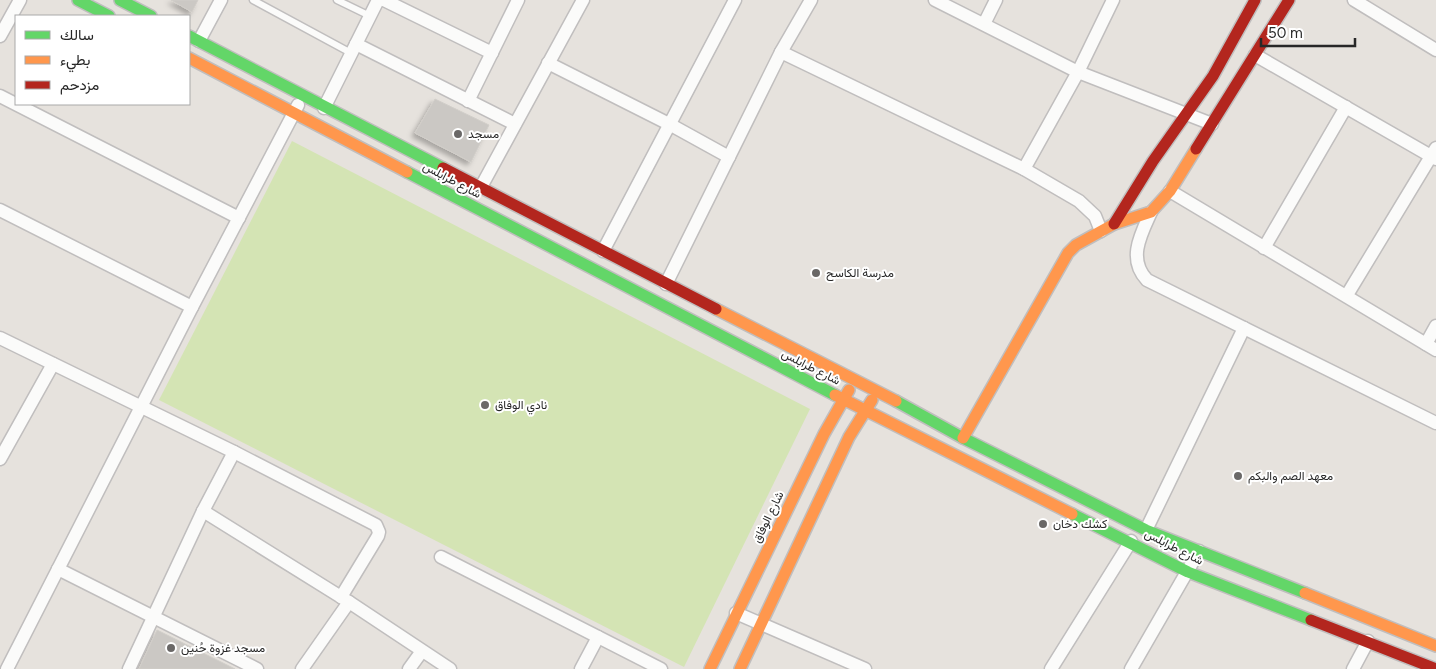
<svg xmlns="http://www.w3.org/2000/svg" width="1436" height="669" viewBox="0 0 1436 669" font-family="Figtree,Vazirmatn,sans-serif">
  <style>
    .pitch { fill: #d4e4b4 }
    .building { fill: #cbc8c4; stroke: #d1cec9; filter: url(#shadow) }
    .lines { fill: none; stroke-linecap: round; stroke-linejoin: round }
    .lane-casing { stroke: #c0bebe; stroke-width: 9 }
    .street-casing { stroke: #c0bebe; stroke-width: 15 }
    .fast-casing { stroke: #c0bebe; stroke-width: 14 }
    .slow-casing { stroke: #c0bebe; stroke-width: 14 }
    .jam-casing { stroke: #c0bebe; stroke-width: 14 }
    .lane { stroke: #fbfbfa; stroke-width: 6 }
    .street { stroke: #fbfbfa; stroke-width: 12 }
    .fast { stroke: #63d668; stroke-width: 11 }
    .slow { stroke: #ff974d; stroke-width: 11 }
    .jam { stroke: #b3261e; stroke-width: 11 }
    .poi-dot { fill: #6a6867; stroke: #fff; stroke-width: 2 }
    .labels { text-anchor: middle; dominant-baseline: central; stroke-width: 4; stroke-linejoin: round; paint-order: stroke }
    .poi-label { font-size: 12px; fill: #272727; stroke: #fff; text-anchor: start }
    .street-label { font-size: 12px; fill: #272727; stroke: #fff }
  </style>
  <defs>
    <filter id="shadow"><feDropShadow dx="-3.5" dy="3.5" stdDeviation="2.5" flood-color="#0004"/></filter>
  </defs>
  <rect width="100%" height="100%" fill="#e6e2dd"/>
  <polygon class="pitch" points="292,141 810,409 684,667 159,400"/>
  <g class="building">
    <polygon points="171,0 198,0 192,12"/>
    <polygon points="435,99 489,125 471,162 415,133"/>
    <polygon points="157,630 235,669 139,669"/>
  </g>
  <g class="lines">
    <defs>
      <g id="lane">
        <polyline points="253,0 351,53"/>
        <polyline points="337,0 370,16"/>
      </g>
      <g id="street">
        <polyline points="384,0 492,53"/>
        <polyline points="935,0 1078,72 1212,124"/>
        <polyline points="1354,0 1436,50"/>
        <polyline points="984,24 996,0"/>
        <polyline points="0,36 20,0"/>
        <polyline points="199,41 221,0"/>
        <polyline points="356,44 515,124"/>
        <polyline points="781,52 1024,169 1079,201 1095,216 1101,231"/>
        <polyline points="1255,55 1436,159"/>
        <polyline points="548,63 671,125 729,157"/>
        <polyline points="0,96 239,218"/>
        <polyline points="468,101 518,0"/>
        <polyline points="324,108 378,0"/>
        <polyline points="1024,169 1078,72 1113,0"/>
        <polyline points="481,187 583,0"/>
        <polyline points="1170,191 1436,350"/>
        <polyline points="0,210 192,307"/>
        <path d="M1151,212C1141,234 1127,259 1147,280L1436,423"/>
        <polyline points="1264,248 1346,107"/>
        <polyline points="603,251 735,0"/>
        <polyline points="666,284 781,52 811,0"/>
        <polyline points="1347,295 1436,148"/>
        <polyline points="0,338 234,452 376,525 379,532 378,536 341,597"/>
        <polyline points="1426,344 1436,326"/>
        <polyline points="0,459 53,364"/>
        <polyline points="203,511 349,602 450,669"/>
        <polyline points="1146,530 1244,328"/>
        <polyline points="441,557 661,669"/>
        <polyline points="58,569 257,669"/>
        <polyline points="736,613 865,669"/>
        <polyline points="7,669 192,307 298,105"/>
        <polyline points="129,669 203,511 234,452"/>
        <polyline points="302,669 349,602"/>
        <polyline points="409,669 422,651"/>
        <polyline points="581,669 598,637"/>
        <polyline points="1051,669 1131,541"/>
        <polyline points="1131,669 1199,551"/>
        <polyline points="1353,669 1368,641"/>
      </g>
      <g id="fast">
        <polyline points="78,0 109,16"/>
        <polyline points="120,0 151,16"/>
        <polyline points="189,36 443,168"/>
        <polyline points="407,172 835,395"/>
        <polyline points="896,401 963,438 1146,530 1305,593"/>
        <polyline points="1072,514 1188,572 1311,620"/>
      </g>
      <g id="slow">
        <polyline points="189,58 407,172"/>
        <polyline points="716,309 896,401"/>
        <polyline points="835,395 1072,514"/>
        <polyline points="963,438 1068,253 1076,245 1114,224 1151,212 1170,191 1196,149"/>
        <polyline points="1305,593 1436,646"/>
        <polyline points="710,669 824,434 849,390"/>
        <polyline points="740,669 849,437 872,400"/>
      </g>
      <g id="jam">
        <polyline points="1196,149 1289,0"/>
        <polyline points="443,168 716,309"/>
        <polyline points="1114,224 1153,161 1213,76 1255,0"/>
        <polyline points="1311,620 1436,669"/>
      </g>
    </defs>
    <use href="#lane" class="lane-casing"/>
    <use href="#street" class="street-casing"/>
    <use href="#fast" class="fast-casing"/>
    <use href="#slow" class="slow-casing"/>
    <use href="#jam" class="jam-casing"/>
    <use href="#lane" class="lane"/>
    <use href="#street" class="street"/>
    <use href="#fast" class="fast"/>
    <use href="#slow" class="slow"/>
    <use href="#jam" class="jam"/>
  </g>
  <g class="poi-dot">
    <circle cx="458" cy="134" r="5"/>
    <circle cx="816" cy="273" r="5"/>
    <circle cx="485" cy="405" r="5"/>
    <circle cx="1238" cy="476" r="5"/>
    <circle cx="1043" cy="524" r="5"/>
    <circle cx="171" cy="648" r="5"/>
  </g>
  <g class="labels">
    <g class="poi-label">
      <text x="468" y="134">مسجد</text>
      <text x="826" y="273">مدرسة الكاسح</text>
      <text x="495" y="405">نادي الوفاق</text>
      <text x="1248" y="476">معهد الصم والبكم</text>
      <text x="1053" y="524">كشك دخان</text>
      <text x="181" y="648">مسجد غزوة حُنين</text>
    </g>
    <g class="street-label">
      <text transform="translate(452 180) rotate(28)">شارع طرابلس</text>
      <text transform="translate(811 367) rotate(27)">شارع طرابلس</text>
      <text transform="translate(768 517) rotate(-64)">شارع الوفاق</text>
      <text transform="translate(1174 547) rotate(27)">شارع طرابلس</text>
    </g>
  </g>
  <rect x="15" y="15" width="175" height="90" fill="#ffffff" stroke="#a9a9a9"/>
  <rect x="25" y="31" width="25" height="8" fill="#63d668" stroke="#a9a9a9"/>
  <text x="60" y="40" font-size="15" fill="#272727">سالك</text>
  <rect x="25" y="56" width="25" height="8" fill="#ff974d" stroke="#a9a9a9"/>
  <text x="60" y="65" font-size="15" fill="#272727">بطيء</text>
  <rect x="25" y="81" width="25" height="8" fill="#b3261e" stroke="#a9a9a9"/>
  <text x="60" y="90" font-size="15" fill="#272727">مزدحم</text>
  <path d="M1261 38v8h94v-8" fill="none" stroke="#272727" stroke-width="2.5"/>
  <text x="1268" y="38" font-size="15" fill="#272727" stroke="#ffffff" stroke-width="4" paint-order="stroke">50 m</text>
</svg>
